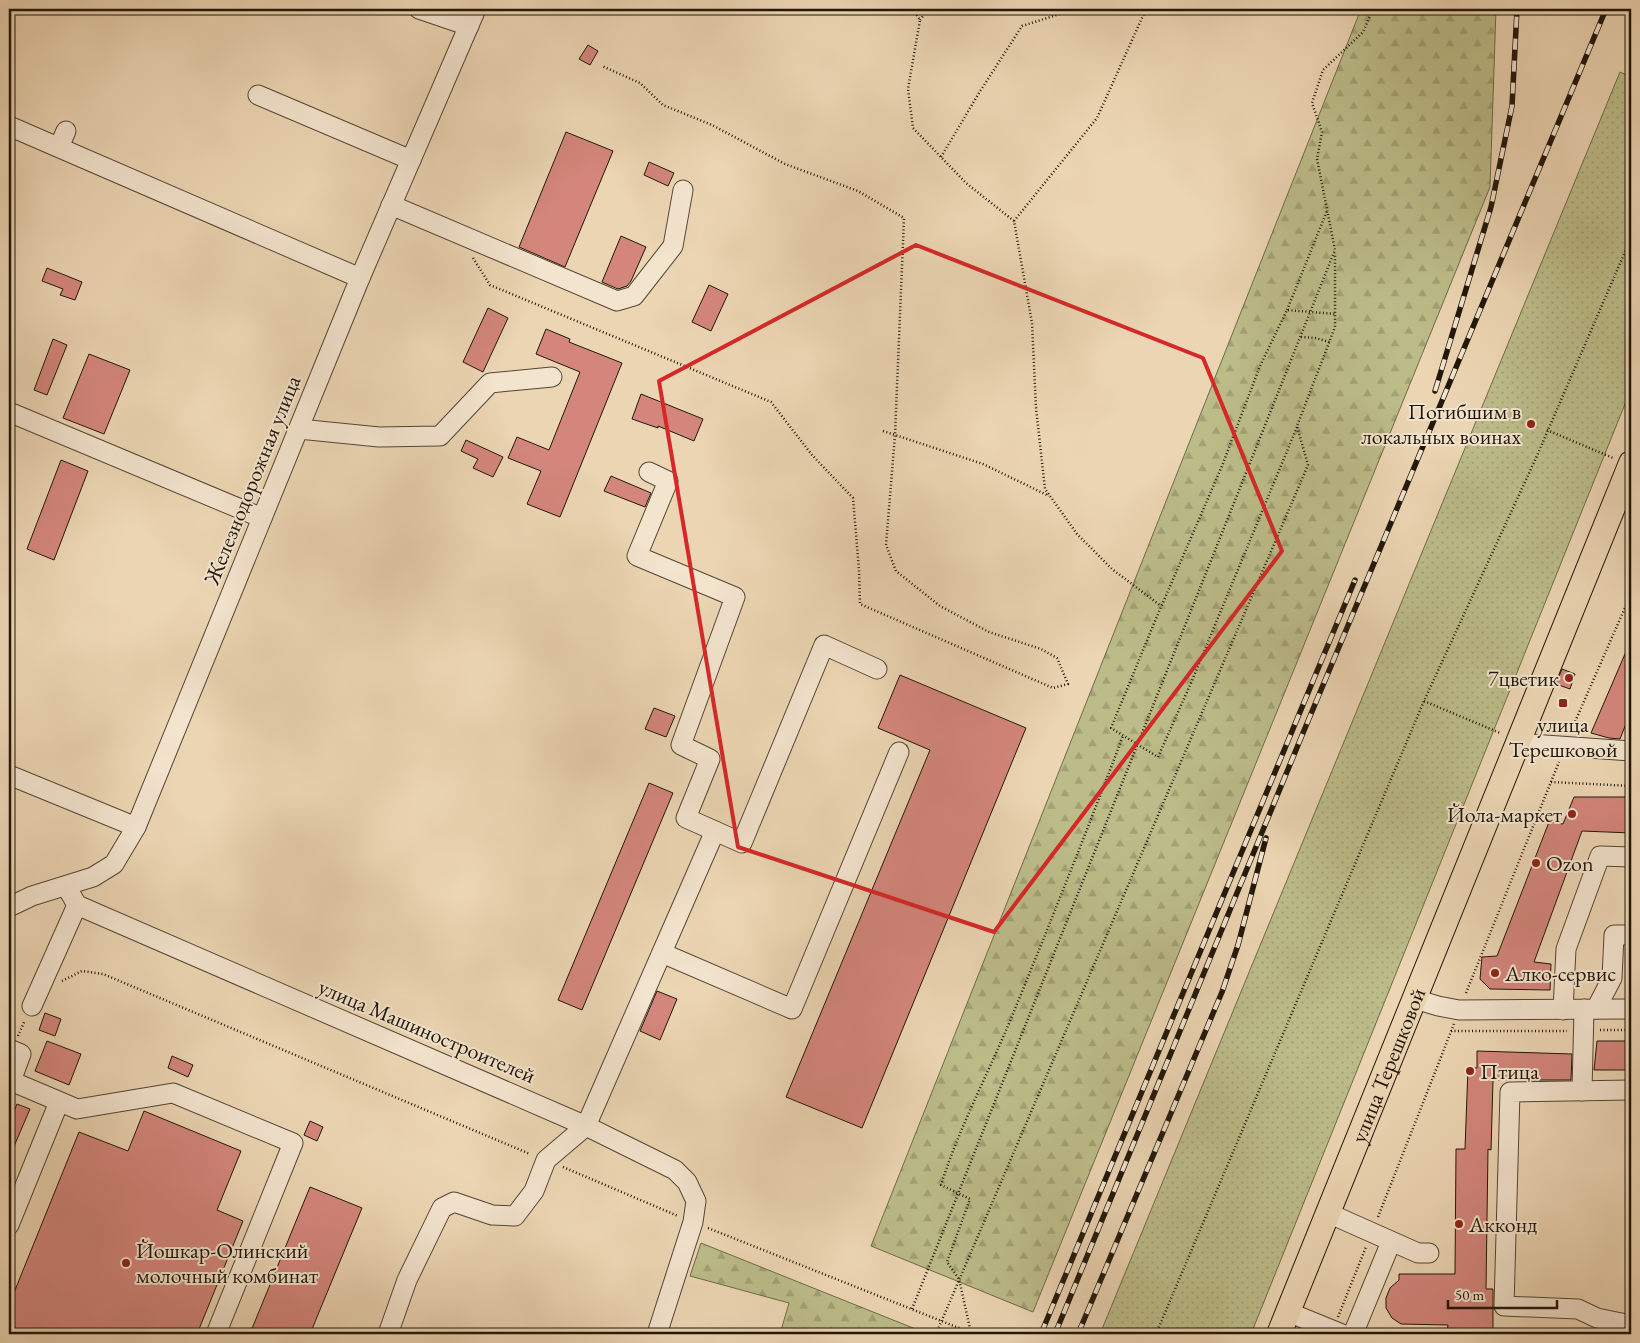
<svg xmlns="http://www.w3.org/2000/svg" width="1640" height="1343" viewBox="0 0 1640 1343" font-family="'EB Garamond',serif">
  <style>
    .forest { fill: url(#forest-firs); stroke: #6e6a4a }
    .park { fill: url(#park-dots); stroke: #6e6a4a }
    .building { fill: #d4867c; stroke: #21170a }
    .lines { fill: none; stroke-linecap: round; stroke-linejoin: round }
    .minor-casing { stroke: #544634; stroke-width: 21 }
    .major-casing { stroke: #21170a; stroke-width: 26 }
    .path { stroke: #21170a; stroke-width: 2.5; stroke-dasharray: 1 2.5; stroke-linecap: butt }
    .minor { stroke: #f3e4ce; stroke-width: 19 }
    .major { stroke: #ecd5b3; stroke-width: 24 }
    .rail-casing { stroke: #21170a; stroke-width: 5.5 }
    .rail { stroke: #f3e4ce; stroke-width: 4; stroke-dasharray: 11; stroke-linecap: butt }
    .marked { fill: none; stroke: #d62828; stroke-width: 4; stroke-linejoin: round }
    .poi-dot { fill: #8f2418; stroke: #f3e4ce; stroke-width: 2 }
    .labels { text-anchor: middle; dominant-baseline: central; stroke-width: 4; stroke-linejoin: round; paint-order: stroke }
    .poi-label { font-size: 22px; fill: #21170a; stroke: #f3e4ce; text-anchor: start }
    .street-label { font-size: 22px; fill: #21170a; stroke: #f3e4ce }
  </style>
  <defs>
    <pattern id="forest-firs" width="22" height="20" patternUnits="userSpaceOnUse" patternTransform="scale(1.25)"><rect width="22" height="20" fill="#bcbc89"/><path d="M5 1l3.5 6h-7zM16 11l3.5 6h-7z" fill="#a1a175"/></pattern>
    <pattern id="park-dots" width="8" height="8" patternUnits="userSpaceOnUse" patternTransform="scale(1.25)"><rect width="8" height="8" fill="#bcbc89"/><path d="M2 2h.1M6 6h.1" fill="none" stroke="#a1a175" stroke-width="1.8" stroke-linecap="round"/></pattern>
  </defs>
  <rect width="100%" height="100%" fill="#ecd5b3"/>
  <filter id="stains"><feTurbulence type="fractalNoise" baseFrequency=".004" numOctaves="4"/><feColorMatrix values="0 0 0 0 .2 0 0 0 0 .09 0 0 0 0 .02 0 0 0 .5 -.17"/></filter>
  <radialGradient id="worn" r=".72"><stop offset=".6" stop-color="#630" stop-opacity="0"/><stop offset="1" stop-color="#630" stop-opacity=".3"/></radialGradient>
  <g class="forest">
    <polygon points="1361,9 1496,9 1490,187 1033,1312 871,1246"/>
    <polygon points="701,1243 928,1334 780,1334 789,1303 690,1276"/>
  </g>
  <polygon class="park" points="1620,72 1631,77 1631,389 1251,1334 1100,1334"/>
  <g class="building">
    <polygon points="588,45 598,51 590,65 579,59"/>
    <polygon points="566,132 613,151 565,267 519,247"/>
    <polygon points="649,162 674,173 668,186 644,175"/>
    <polygon points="621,236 646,247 631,281 627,286 618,289 602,282"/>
    <polygon points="47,268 82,282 75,300 60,295 63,289 42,281"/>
    <polygon points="709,285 728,294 711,331 692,322"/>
    <polygon points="488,308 508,318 483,372 463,362"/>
    <polygon points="546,329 570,339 569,342 622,363 560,517 527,504 541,471 508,458 517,437 549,450 580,372 536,354"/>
    <polygon points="53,339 67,345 47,395 34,390"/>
    <polygon points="89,354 130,370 104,434 63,418"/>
    <polygon points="641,394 703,419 694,441 658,426 658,428 632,419"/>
    <polygon points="466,440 503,457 493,477 473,468 478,459 461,451"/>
    <polygon points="61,460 88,471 54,560 27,549"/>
    <polygon points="611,476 651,493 645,507 604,491"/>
    <polygon points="1631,640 1631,711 1620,739 1609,738 1591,733"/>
    <polygon points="1562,669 1575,674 1570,689 1556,684"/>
    <polygon points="900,675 1026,728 862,1128 786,1097 930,750 878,728"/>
    <polygon points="654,708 675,716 666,737 645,729"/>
    <polygon points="649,783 673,793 582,1010 558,1000"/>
    <polygon points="1574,797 1631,797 1631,833 1582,831 1534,962 1551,964 1550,990 1490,989 1480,979 1482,957 1497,956 1549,822 1563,824"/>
    <polygon points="657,991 677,999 660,1040 640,1031"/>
    <polygon points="45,1013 61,1019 55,1036 39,1030"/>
    <polygon points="47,1041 81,1054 69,1085 35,1071"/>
    <polygon points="1597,1041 1631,1041 1631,1070 1594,1070"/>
    <polygon points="1477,1051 1572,1054 1571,1080 1493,1080 1491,1150 1488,1149 1486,1289 1493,1289 1493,1333 1447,1332 1448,1325 1401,1324 1392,1318 1386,1308 1386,1298 1390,1288 1399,1280 1399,1274 1455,1274 1456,1149 1465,1149 1468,1068 1477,1068"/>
    <polygon points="172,1056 193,1065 188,1077 168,1068"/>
    <polygon points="17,1104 30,1109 9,1158 9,1123"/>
    <polygon points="144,1111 241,1151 217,1210 243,1221 197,1334 9,1334 9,1305 79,1132 128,1151"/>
    <polygon points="310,1121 323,1127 317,1141 304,1135"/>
    <polygon points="310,1187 362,1208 310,1334 260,1334 251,1331"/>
  </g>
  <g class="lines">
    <defs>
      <g id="minor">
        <polyline points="419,9 469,26"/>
        <polyline points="258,95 411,160"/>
        <polyline points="9,126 360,278"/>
        <polyline points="59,147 66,131"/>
        <polyline points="391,205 617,301 634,296 673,246 683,190"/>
        <polyline points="9,412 262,518"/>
        <polyline points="299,429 379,437 440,436 490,383 552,377"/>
        <polyline points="649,472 668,481 637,556 735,597 681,745 710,759 686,818 742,843 824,645 877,669"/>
        <polyline points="1518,743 1631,751"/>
        <polyline points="9,775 136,827"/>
        <polyline points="66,886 77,905 586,1126 675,1170 687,1182 696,1201 693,1222 657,1334"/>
        <polyline points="9,907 32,896 93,877 114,864 136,827 360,278 476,9"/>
        <polyline points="662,953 792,1009 899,752"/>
        <polyline points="1415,999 1438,1006 1459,1010 1631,1009"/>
        <polyline points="32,1006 77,905"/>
        <polyline points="1596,1009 1612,978 1614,935 1631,935"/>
        <polyline points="1563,1010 1566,949 1600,856 1631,857"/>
        <polyline points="9,1049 21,1054 11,1081 77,1109 173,1093 293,1143 216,1334"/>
        <polyline points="1631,1090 1510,1092 1504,1306 1578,1309 1597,1318 1631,1325"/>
        <polyline points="1582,1091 1584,1009"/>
        <polyline points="1328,1213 1418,1253 1429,1253"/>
        <polyline points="9,1225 59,1102"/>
        <polyline points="1288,1312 1342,1334"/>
        <polyline points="388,1334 407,1280 442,1208 454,1202 492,1215 515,1216 534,1191 546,1160 586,1126 715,831"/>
        <polyline points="1353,1334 1391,1242"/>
      </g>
      <g id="major">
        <path id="s1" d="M1279,1334L1631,463"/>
      </g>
    </defs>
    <use href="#minor" class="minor-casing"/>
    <use href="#major" class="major-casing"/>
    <g class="path">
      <polyline points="913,9 920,20 908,89 913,128 966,183 1014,221 1032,323 1036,408 1045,489 1077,534 1112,569 1161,606"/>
      <polyline points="920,20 928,9"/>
      <polyline points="941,157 979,93 1022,26 1066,12 1067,9"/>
      <polyline points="1014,221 1097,118 1146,9"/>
      <polyline points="473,258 490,285 771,402 812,455 853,498 859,570 860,604 1053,688 1068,684 1057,658 1041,649 989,632 940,606 896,571 886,545 895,435 904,218 858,191 785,164 712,125 663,105 640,83 602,66"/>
      <polyline points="1287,310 1327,211"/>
      <polyline points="1301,337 1315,338 1330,342"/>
      <polyline points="1297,427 1191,683 1158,757 1111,728 1155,621 1222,466 1260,366 1287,310 1335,314"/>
      <polyline points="1547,430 1613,458"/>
      <polyline points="883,431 983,464 1049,496"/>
      <polyline points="1424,701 1500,733"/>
      <polyline points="1571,731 1631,594"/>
      <polyline points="1551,782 1631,786"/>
      <polyline points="62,981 82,971 103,974 530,1154"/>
      <polyline points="1466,993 1559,762"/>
      <polyline points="1600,1030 1631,1030"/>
      <polyline points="1451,1031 1567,1031"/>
      <polyline points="18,1036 25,1020"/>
      <polyline points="563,1167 678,1216"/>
      <polyline points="1378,1217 1454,1024"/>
      <polyline points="708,1228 974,1334"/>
      <polyline points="912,1309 1335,250 1317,159 1322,132 1312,103 1323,70 1363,32 1373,9"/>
      <polyline points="1338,1317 1366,1247"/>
      <path d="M971,1333L959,1279L947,1262L970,1199L941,1185C959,1128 987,1076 1010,1021C1049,926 1087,831 1123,736"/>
      <polyline points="936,1334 1308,465 1297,426 1335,327 1335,253"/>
      <polyline points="1156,1334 1424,701 1536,458 1631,238"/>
    </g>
    <use href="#minor" class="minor"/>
    <use href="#major" class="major"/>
    <defs>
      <g id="rail">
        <polyline points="1435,391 1491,207 1512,106 1517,9"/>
        <polyline points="1041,1334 1355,580"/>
        <polyline points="1055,1334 1303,733 1606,9"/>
        <polyline points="1078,1334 1222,992 1238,945 1266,838"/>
      </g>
    </defs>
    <use href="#rail" class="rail-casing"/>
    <use href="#rail" class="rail"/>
  </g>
  <path class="marked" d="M916,245L1203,358L1282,551L994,932L738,847L659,381Z"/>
  <g class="poi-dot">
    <circle cx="1531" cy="424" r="5"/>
    <circle cx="1569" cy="678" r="5"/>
    <rect x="1558" y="698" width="10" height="10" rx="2.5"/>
    <circle cx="1572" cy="814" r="5"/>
    <circle cx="1536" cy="863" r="5"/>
    <circle cx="1495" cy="973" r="5"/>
    <circle cx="1470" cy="1071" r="5"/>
    <circle cx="1459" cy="1224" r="5"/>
    <circle cx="126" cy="1263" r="5"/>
  </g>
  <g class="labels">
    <g class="poi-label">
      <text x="1521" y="411" text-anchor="end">Погибшим в<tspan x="1521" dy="25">локальных воинах</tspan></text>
      <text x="1559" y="678" text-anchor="end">7цветик</text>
      <text x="1563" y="724" text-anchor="middle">улица<tspan x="1563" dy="25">Терешковой</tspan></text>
      <text x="1562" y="814" text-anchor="end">Йола-маркет</text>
      <text x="1546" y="863">Ozon</text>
      <text x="1505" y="973">Алко-сервис</text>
      <text x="1480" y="1071">Птица</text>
      <text x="1469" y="1224">Акконд</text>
      <text x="136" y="1250">Йошкар-Олинский<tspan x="136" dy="25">молочный комбинат</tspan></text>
    </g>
    <g class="street-label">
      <text transform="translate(252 480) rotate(-68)">Железнодорожная улица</text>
      <text transform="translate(427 1031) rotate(23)">улица Машиностроителей</text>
      <text stroke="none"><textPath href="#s1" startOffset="290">улица Терешковой</textPath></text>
    </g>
  </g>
  <rect width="1640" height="1343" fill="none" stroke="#ecd5b3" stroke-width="30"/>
  <rect x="10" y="10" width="1620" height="1323" fill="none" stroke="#21170a" stroke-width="2.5"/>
  <rect x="15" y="15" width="1610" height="1313" fill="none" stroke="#21170a"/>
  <path d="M1448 1300v8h109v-8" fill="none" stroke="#21170a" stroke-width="2.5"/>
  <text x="1455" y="1300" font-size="15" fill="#21170a" stroke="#f3e4ce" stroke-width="4" paint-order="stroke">50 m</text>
  <rect width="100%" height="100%" filter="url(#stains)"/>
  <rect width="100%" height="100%" fill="url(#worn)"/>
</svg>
